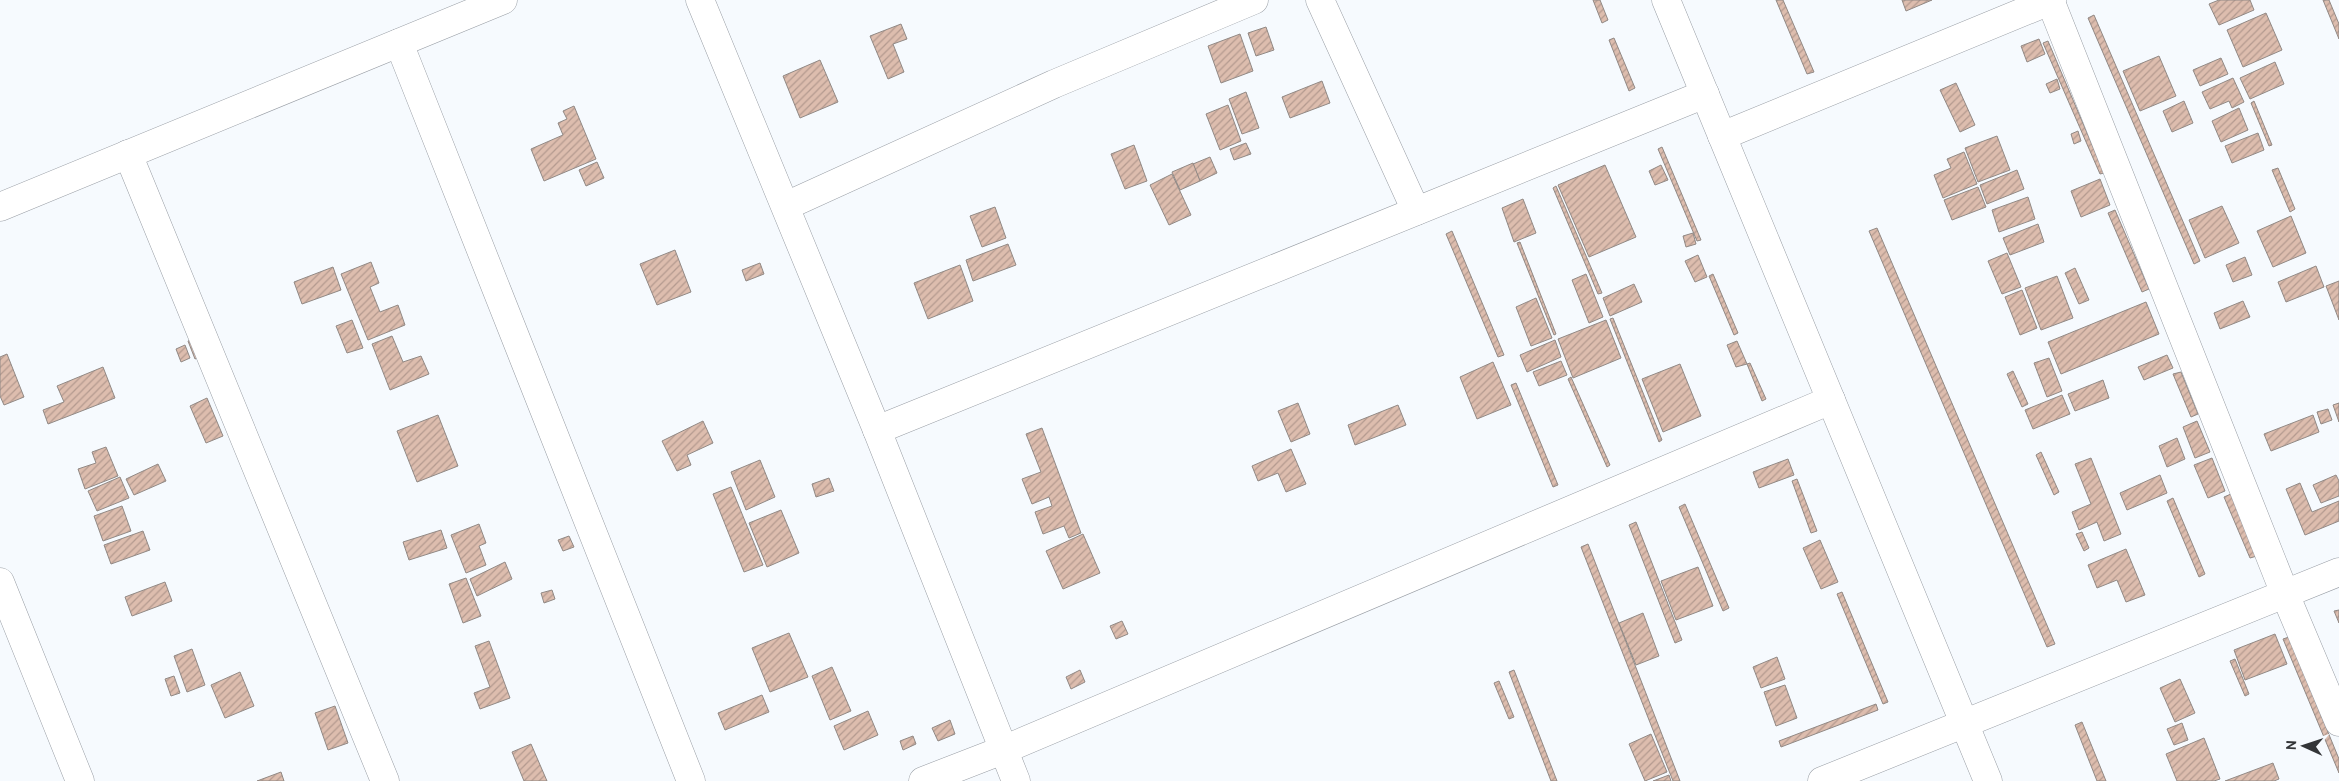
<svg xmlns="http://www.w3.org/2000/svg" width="2339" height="781" viewBox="0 0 2339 781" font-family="Overpass,sans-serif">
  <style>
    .building { fill: url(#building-hatch); stroke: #918985 }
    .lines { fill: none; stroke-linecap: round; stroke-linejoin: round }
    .street-casing { stroke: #999ea5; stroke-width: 29 }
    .street { stroke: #fff; stroke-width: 28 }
  </style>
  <defs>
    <pattern id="building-hatch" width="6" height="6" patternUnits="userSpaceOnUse" patternTransform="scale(1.25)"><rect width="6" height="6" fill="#ddbdae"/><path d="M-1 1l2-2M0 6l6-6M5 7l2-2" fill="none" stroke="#b49a8f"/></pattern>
  </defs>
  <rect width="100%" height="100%" fill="#f6fafe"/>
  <g class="building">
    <polygon points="1593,0 1600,0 1608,20 1602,23"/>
    <polygon points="1776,0 1783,0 1814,72 1807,74"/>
    <polygon points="1902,0 1932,0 1906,11"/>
    <polygon points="2219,0 2250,0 2254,10 2219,25 2209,4"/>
    <polygon points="2323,0 2329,0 2339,24 2339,39"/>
    <polygon points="2266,13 2282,50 2243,67 2227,30"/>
    <polygon points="2094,15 2200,261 2194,264 2088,18"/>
    <polygon points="901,24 907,39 893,44 904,72 888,79 870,36"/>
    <polygon points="1266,27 1274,50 1256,56 1248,33"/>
    <polygon points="1240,34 1253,71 1221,83 1208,46"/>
    <polygon points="1614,38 1635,88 1629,91 1609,40"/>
    <polygon points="2039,39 2045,54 2027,62 2021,46"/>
    <polygon points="2048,41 2104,173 2100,174 2043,43"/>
    <polygon points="2159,56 2176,96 2140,111 2123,71"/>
    <polygon points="2221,58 2228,74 2200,86 2193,70"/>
    <polygon points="820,60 838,102 800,118 783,76"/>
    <polygon points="2275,62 2284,84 2250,99 2240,78"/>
    <polygon points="2233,78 2244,102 2232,108 2229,101 2210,109 2202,92"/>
    <polygon points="2057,79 2060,89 2050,93 2046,84"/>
    <polygon points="1322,81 1330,103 1290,118 1282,97"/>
    <polygon points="1956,83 1975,125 1960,132 1940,90"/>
    <polygon points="1246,92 1259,128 1242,134 1229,99"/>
    <polygon points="2184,101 2193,123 2172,132 2163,111"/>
    <polygon points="2254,101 2272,145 2269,146 2251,103"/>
    <polygon points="1228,105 1241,141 1220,150 1206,114"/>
    <polygon points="574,106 596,159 544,181 531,149 563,135 558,123 567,119 563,111"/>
    <polygon points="2239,108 2248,130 2221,142 2212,121"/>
    <polygon points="2078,131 2081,141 2074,144 2071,134"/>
    <polygon points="2258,133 2264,150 2232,163 2225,146"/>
    <polygon points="1997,136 2010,170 1978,182 1965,148"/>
    <polygon points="1246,143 1251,154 1234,160 1230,149"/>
    <polygon points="1134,145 1147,181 1125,189 1111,154"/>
    <polygon points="1662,147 1701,240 1697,241 1658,149"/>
    <polygon points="1964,152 1977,184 1943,198 1934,175 1951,168 1947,159"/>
    <polygon points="1210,157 1217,173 1200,181 1193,164"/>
    <polygon points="597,162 604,178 586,186 579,170"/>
    <polygon points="1193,163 1200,181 1180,190 1172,172"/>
    <polygon points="1605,165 1636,237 1589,257 1558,185"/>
    <polygon points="1661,165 1668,180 1655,185 1649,171"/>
    <polygon points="2278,168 2295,209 2290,212 2272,170"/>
    <polygon points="2017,170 2024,189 1987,204 1980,185"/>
    <polygon points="1172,174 1191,215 1169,225 1150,185"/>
    <polygon points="2100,179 2110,205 2081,217 2071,191"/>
    <polygon points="1556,186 1602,293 1598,294 1553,188"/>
    <polygon points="1978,187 1986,207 1952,220 1944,200"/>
    <polygon points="2028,197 2035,219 1999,232 1992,210"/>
    <polygon points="1523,199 1536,233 1514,242 1502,208"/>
    <polygon points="2222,206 2239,243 2205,258 2189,220"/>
    <polygon points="995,207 1006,238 982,247 970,216"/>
    <polygon points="2115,210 2149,289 2142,292 2108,213"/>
    <polygon points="2291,216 2306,253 2273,267 2257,231"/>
    <polygon points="2038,224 2044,242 2010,255 2003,238"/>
    <polygon points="1877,228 2055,644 2047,647 1869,231"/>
    <polygon points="1452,231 1504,355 1498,357 1446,234"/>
    <polygon points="1693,233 1696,244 1686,247 1683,236"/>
    <polygon points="1520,242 1556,334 1554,335 1517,243"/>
    <polygon points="1008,244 1016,265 973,281 966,260"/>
    <polygon points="675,250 691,292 657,305 640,264"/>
    <polygon points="2007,253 2021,287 2002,294 1988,261"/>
    <polygon points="1698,255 1707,277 1695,282 1685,261"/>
    <polygon points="2245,257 2252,275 2233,282 2226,265"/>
    <polygon points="371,262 379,283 370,287 380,312 398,305 405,325 368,340 341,274"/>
    <polygon points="760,263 764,274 746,281 742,270"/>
    <polygon points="960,265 973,301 928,319 914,283"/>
    <polygon points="2316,266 2324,287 2286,302 2278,282"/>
    <polygon points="333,267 341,290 302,304 294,282"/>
    <polygon points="2075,268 2089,300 2079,304 2065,273"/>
    <polygon points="1586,274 1603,317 1589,323 1572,280"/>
    <polygon points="1713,274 1738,333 1734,335 1709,276"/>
    <polygon points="2057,276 2073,318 2041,330 2025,288"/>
    <polygon points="2339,281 2339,320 2326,286"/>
    <polygon points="1634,284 1642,302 1610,316 1603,298"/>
    <polygon points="2022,290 2037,328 2020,335 2005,297"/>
    <polygon points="1536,298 1552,338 1531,346 1516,307"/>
    <polygon points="2243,301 2250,317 2220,329 2214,313"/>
    <polygon points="2146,302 2159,334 2061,374 2048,342"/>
    <polygon points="1613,318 1662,440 1659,442 1610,319"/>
    <polygon points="352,320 363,348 347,353 336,326"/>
    <polygon points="1606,320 1621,358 1573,378 1558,339"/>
    <polygon points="392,336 403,362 421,356 429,374 390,390 372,344"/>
    <polygon points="197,337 204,355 195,359 188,341"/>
    <polygon points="1555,340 1561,357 1527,372 1520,355"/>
    <polygon points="1737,341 1747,364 1736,367 1727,345"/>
    <polygon points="185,345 190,358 181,362 176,349"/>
    <polygon points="7,354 24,397 4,405 0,396 0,357"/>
    <polygon points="2167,355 2173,368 2144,380 2138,367"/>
    <polygon points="2049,358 2062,391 2047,397 2034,363"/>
    <polygon points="1561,361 1567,375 1539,386 1533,372"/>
    <polygon points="1493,362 1511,405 1477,419 1460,377"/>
    <polygon points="1750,363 1766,399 1762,401 1747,364"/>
    <polygon points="1680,364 1701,416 1663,432 1642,379"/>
    <polygon points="103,367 115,398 48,424 43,410 64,402 57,386"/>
    <polygon points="2013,371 2028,404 2022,407 2007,374"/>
    <polygon points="2181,372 2198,414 2191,417 2173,374"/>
    <polygon points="1571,377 1610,465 1607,467 1568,379"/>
    <polygon points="2103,380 2109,398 2075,411 2068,394"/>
    <polygon points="1516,383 1558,485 1553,487 1511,385"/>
    <polygon points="2062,395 2070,414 2033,429 2025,410"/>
    <polygon points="207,398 223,436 206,443 190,406"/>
    <polygon points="1298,403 1310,434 1291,442 1278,411"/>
    <polygon points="2339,403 2339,422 2333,405"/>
    <polygon points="1398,405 1406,425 1355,445 1348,425"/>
    <polygon points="2328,409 2332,420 2321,424 2317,412"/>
    <polygon points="438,415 458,466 417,482 397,431"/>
    <polygon points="2313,415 2319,432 2271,451 2264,434"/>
    <polygon points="703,421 713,443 687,455 691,465 677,471 662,441"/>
    <polygon points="2197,421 2210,452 2195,458 2183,427"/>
    <polygon points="1042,428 1081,533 1069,538 1064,526 1043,534 1035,512 1052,506 1049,497 1032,504 1022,479 1041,472 1026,434"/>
    <polygon points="2177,438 2185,459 2167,467 2159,446"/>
    <polygon points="106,447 118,476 85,489 78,469 96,463 92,452"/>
    <polygon points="1291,449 1306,484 1286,492 1278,473 1258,481 1252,466"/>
    <polygon points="2041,452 2059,492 2054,495 2036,455"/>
    <polygon points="2091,458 2121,534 2104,541 2097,522 2079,530 2072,512 2091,504 2075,464"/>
    <polygon points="2212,458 2225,491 2208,498 2194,465"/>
    <polygon points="1788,459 1794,475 1759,488 1753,472"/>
    <polygon points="760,460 775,497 746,510 731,472"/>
    <polygon points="158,464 166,481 134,495 126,479"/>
    <polygon points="2160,475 2167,493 2127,510 2120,493"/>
    <polygon points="2336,475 2339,481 2339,496 2321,503 2313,485"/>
    <polygon points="120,477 129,498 97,511 88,491"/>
    <polygon points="829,478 834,491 816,497 812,484"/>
    <polygon points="1797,479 1817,531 1811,533 1792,481"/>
    <polygon points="2300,483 2312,512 2339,501 2339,521 2305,535 2286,489"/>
    <polygon points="731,487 763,565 744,572 713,494"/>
    <polygon points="2231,494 2257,556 2250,558 2224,497"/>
    <polygon points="2173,498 2205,574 2199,577 2167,501"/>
    <polygon points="1685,504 1729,608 1723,611 1679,507"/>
    <polygon points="122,506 131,531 103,541 94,516"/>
    <polygon points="781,510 799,553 767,567 749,523"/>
    <polygon points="1636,522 1682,640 1675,643 1629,525"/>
    <polygon points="479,524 486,543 479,546 486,565 466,573 451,535"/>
    <polygon points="441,530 447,548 409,560 403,542"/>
    <polygon points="143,531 150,550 111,564 104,545"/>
    <polygon points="2082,532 2089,548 2084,551 2076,534"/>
    <polygon points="1083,534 1100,573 1063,589 1046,551"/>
    <polygon points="569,536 574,547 563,551 558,540"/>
    <polygon points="1820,540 1838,582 1821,589 1803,548"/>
    <polygon points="1588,544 1680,781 1673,781 1581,547"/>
    <polygon points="2126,549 2145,595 2126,602 2117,580 2097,588 2088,565"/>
    <polygon points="505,562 512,579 477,596 470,579"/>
    <polygon points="1698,567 1713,606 1676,620 1661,581"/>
    <polygon points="466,578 481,616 463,623 449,584"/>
    <polygon points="165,582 172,601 132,616 125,597"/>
    <polygon points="552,590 555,599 544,603 541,593"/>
    <polygon points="1842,592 1888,702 1883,704 1837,594"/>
    <polygon points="2339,610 2339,623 2334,611"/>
    <polygon points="1643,613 1659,656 1636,665 1619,623"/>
    <polygon points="1122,621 1128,634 1116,639 1110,626"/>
    <polygon points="789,633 808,677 770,692 752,648"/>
    <polygon points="2275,634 2287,664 2245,680 2234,650"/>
    <polygon points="2289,637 2339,759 2339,773 2283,639"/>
    <polygon points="489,641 510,698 480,709 474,693 490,687 475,646"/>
    <polygon points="192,649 205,685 187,692 174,656"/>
    <polygon points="1777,657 1785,679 1761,688 1753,667"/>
    <polygon points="2235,659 2249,694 2245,696 2230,661"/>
    <polygon points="832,667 851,711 830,720 812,676"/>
    <polygon points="1080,670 1085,682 1071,689 1066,677"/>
    <polygon points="1514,670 1557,781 1551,781 1509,672"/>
    <polygon points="240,672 254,706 225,718 211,685"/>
    <polygon points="174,676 180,693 171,696 165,679"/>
    <polygon points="2180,679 2195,713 2175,722 2160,688"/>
    <polygon points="1499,681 1514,717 1509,719 1494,683"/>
    <polygon points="1785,685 1797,718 1776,726 1764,692"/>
    <polygon points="762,695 769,712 725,730 718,713"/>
    <polygon points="1876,704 1878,710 1781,747 1779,741"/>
    <polygon points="335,706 348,743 328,750 315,713"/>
    <polygon points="868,711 878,735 844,750 834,726"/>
    <polygon points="950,720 955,734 938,741 932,728"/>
    <polygon points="2082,722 2106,781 2097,781 2075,725"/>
    <polygon points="2182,723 2188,740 2174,745 2167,729"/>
    <polygon points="1651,734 1667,772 1645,781 1629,744"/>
    <polygon points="913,736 916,744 903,750 900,741"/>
    <polygon points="2204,738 2220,779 2214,781 2177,781 2166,754"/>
    <polygon points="531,744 547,781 524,781 512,752"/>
    <polygon points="2273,763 2279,779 2274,781 2225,781"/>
    <polygon points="281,772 284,781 257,781"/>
    <polygon points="1669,775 1671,781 1653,781"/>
  </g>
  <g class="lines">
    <defs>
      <g id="street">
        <polyline points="700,0 877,430 1016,781"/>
        <polyline points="1320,0 1416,211"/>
        <polyline points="1666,0 1988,781"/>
        <polyline points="2050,0 2285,594 2339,722"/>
        <polyline points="399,43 691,781"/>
        <polyline points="1722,136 2052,0"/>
        <polyline points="128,154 385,781"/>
        <polyline points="786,206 1054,84 1254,0"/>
        <polyline points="0,207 503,0"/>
        <polyline points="877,430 1705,94"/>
        <polyline points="0,582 80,781"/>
        <polyline points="923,781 1003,750 1831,400"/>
        <polyline points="1822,781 2339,572"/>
      </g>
    </defs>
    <use href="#street" class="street-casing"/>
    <use href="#street" class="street"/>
  </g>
  <g transform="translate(2304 746) rotate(273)" stroke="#f6fafe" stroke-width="4" paint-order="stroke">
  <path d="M0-4L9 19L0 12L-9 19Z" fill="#333538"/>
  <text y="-8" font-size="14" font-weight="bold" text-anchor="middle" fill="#333538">N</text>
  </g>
</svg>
